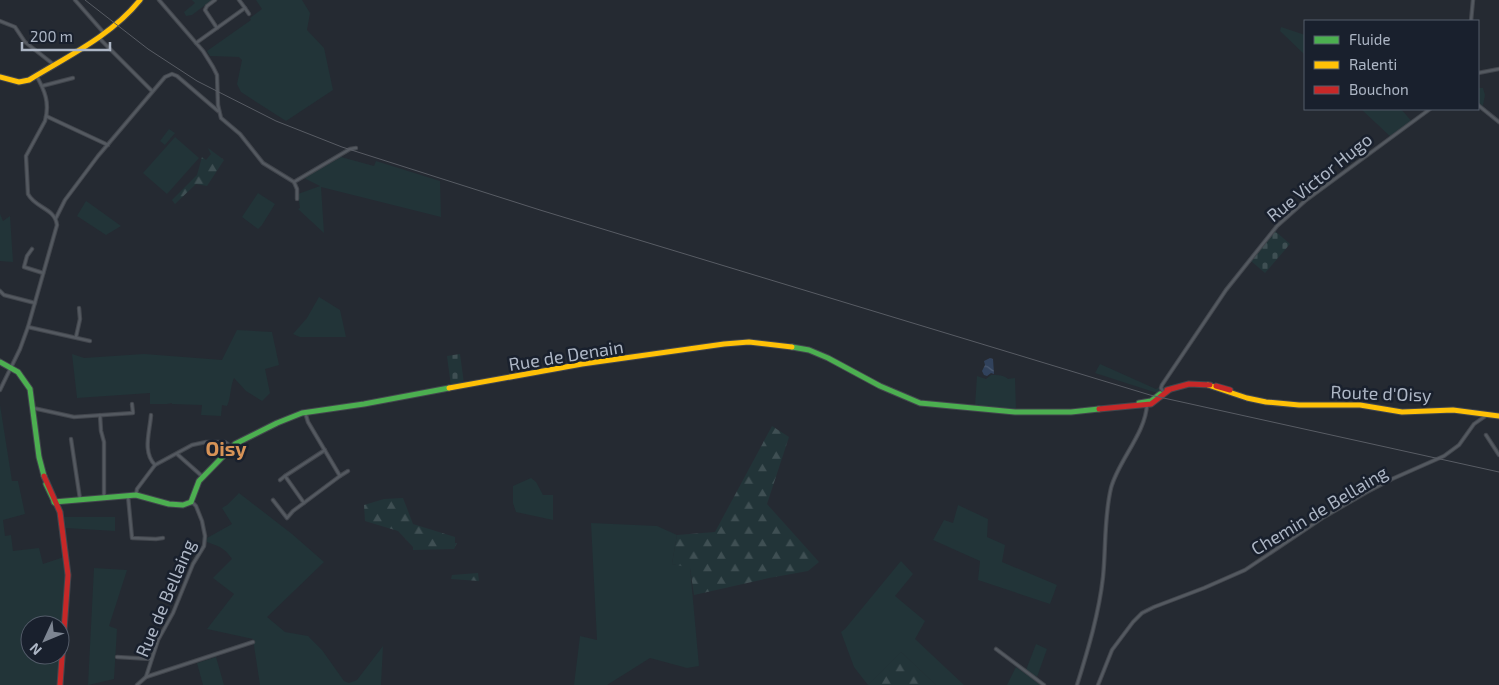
<svg xmlns="http://www.w3.org/2000/svg" width="1499" height="685" viewBox="0 0 1499 685" font-family="'Exo 2',sans-serif">
  <style>
    .grass { fill: #223438; fill-rule: evenodd }
    .forest { fill: url(#forest-firs) }
    .cemetery { fill: url(#cemetery-stones) }
    .water { fill: url(#water-waves) }
    .lines { fill: none; stroke-linecap: round; stroke-linejoin: round }
    .street-casing { stroke: #42464d; stroke-width: 4.5 }
    .fast-casing { stroke: #42464d; stroke-width: 7 }
    .slow-casing { stroke: #42464d; stroke-width: 7 }
    .jam-casing { stroke: #42464d; stroke-width: 7 }
    .street { stroke: #545960; stroke-width: 2.5 }
    .fast { stroke: #4caf50; stroke-width: 5 }
    .slow { stroke: #ffc107; stroke-width: 5 }
    .jam { stroke: #c62828; stroke-width: 5 }
    .tram { stroke: #585c64; stroke-width: 1 }
    .labels { text-anchor: middle; dominant-baseline: central; stroke-width: 5; stroke-linejoin: round; paint-order: stroke }
    .street-label { font-size: 18px; fill: #adb6c5; stroke: #19202d }
    .quarter-label { font-size: 20px; font-weight: bold; fill: #d79357; stroke: #19202d }
  </style>
  <defs>
    <pattern id="forest-firs" width="22" height="20" patternUnits="userSpaceOnUse" patternTransform="scale(1.25)"><rect width="22" height="20" fill="#223438"/><path d="M5 1l3.5 6h-7zM16 11l3.5 6h-7z" fill="#3f4f53"/></pattern>
    <pattern id="cemetery-stones" width="16" height="16" patternUnits="userSpaceOnUse" patternTransform="scale(1.25)"><rect width="16" height="16" fill="#223438"/><path d="M2 7V4a2 2 0 0 1 4 0v3zM10 15v-3a2 2 0 0 1 4 0v3z" fill="#3f4f53"/></pattern>
    <pattern id="water-waves" width="16" height="10" patternUnits="userSpaceOnUse" patternTransform="scale(1.25)"><rect width="16" height="10" fill="#31425c"/><path d="M0 5q4-4 8 0t8 0" fill="none" stroke="#4c5b72"/></pattern>
  </defs>
  <rect width="100%" height="100%" fill="#252a32"/>
  <g class="grass">
    <polygon points="192,0 212,0 192,15 186,16 184,12 195,3"/>
    <polygon points="256,0 302,0 310,13 307,30 324,48 333,90 286,121 241,92 237,84 242,60 239,57 210,56 207,51 251,20 250,18 262,9"/>
    <polygon points="1281,27 1305,35 1305,55 1280,31"/>
    <polygon points="1478,88 1483,88 1485,95 1482,110 1478,106"/>
    <polygon points="1361,109 1401,109 1413,123 1392,138"/>
    <polygon points="169,129 175,133 165,145 160,141"/>
    <polygon points="175,137 199,158 167,194 143,173"/>
    <polygon points="341,157 374,166 376,161 440,181 441,217 321,187 324,233 298,209 300,208 298,194 320,186 304,178"/>
    <polygon points="258,193 275,204 262,225 258,229 242,217"/>
    <polygon points="86,201 89,203 121,226 106,235 77,216"/>
    <polygon points="0,214 3,221 10,216 13,262 0,261"/>
    <polygon points="319,297 340,310 346,337 300,337 293,334 307,318"/>
    <path d="M237,330L272,332L279,365L265,369L270,393L262,401L246,391L234,378C230,387 231,398 227,406L222,405L221,416L201,415L202,405L172,404V403L167,404H150V393L77,398L72,354L84,358L144,354L222,360Z"/>
    <polygon points="1100,364 1156,389 1160,387 1160,391 1157,393 1095,373"/>
    <path d="M991,375C998,375 1004,375 1008,379L1015,378L1016,410L975,406L977,376L986,379Z"/>
    <path d="M0,405L12,481H18L25,514L3,520L5,536L11,535L13,551L39,548L43,564L64,557L67,587L58,685H0ZM30,625H60V655H30Z"/>
    <polygon points="531,478 536,482 543,495 553,495 553,520 516,512 513,503 513,486"/>
    <path d="M239,493L292,534L324,562L267,617L285,632L308,636L322,650L344,681L349,683L357,680L383,646L381,685H260L253,639L207,629L234,594L213,578L232,559C224,547 218,546 207,542V538L232,524L222,508L227,505Z"/>
    <polygon points="958,505 988,519 987,537 1005,545 1002,562 1057,585 1050,604 978,580 980,561 933,540 944,520 953,523"/>
    <polygon points="64,517 115,517 115,531 66,528"/>
    <polygon points="591,523 657,526 677,535 672,564 690,567 699,666 687,668 650,658 607,685 574,685 580,636 597,640"/>
    <polygon points="901,561 913,574 895,596 925,621 915,639 964,685 936,685 901,652 868,685 854,667 841,632 845,629"/>
    <polygon points="94,568 127,570 109,626 117,629 114,679 88,685"/>
    <polygon points="1036,644 1047,649 1037,677 1026,670"/>
    <polygon points="216,657 224,685 203,685 197,663"/>
    <polygon points="1016,667 1040,684 1040,685 1007,685"/>
  </g>
  <g class="forest">
    <polygon points="208,148 224,160 207,186 196,184 175,204 172,200 197,175 202,157 206,160 211,154"/>
    <polygon points="772,426 789,437 767,504 819,562 808,571 769,578 694,595 690,568 672,564 677,535 715,532"/>
    <polygon points="403,498 413,524 455,537 455,543 457,543 454,549 413,550 413,547 398,531 365,521 364,505 384,499"/>
    <polygon points="478,573 479,581 451,579 452,575"/>
    <polygon points="901,652 936,685 868,685"/>
  </g>
  <g class="cemetery">
    <polygon points="1275,231 1290,244 1265,273 1251,261"/>
    <polygon points="460,354 464,384 451,386 447,356"/>
  </g>
  <polygon class="water" points="990,358 993,359 994,374 991,373 987,376 984,375 982,371 985,365 984,361"/>
  <g class="lines">
    <defs>
      <g id="street">
        <polyline points="75,0 104,33"/>
        <polyline points="159,0 203,51 213,67 217,75 218,105 221,118 240,134 263,163 294,182 297,189 297,199"/>
        <polyline points="215,0 207,6 205,10 217,28"/>
        <polyline points="245,8 249,14"/>
        <polyline points="0,21 15,27 25,42 53,64"/>
        <polyline points="1471,21 1473,0"/>
        <polyline points="98,37 152,91"/>
        <polyline points="196,43 245,8 239,0"/>
        <polyline points="1478,73 1499,69"/>
        <polyline points="42,86 73,78"/>
        <polyline points="1478,105 1499,122"/>
        <polyline points="46,116 108,145"/>
        <polyline points="294,182 350,149 356,148"/>
        <polyline points="56,218 65,200 98,156 165,77 172,74 177,76 218,111"/>
        <polyline points="32,249 27,256 24,267 43,273"/>
        <polyline points="0,291 4,295 35,303"/>
        <polyline points="28,327 90,341"/>
        <polyline points="76,337 80,319 79,308"/>
        <path d="M0,390L20,349L28,327L57,225C55,208 35,208 28,194L26,156L45,121C50,103 45,91 36,75"/>
        <polyline points="1164,393 1161,388 1162,385 1226,290 1277,226 1305,201 1430,109"/>
        <polyline points="33,408 74,417 133,413 132,404"/>
        <polyline points="100,415 101,431 104,442 104,497"/>
        <path d="M151,415C150,431 142,452 155,465"/>
        <polyline points="1486,435 1499,455"/>
        <polyline points="71,439 80,499"/>
        <polyline points="177,454 203,477"/>
        <polyline points="340,476 348,471"/>
        <polyline points="280,480 285,476"/>
        <polyline points="136,495 137,489 155,465 192,445 206,442 225,442 232,447"/>
        <polyline points="128,496 132,538 156,539 163,538"/>
        <polyline points="273,500 287,518 293,511 340,476 308,422 305,412"/>
        <polyline points="304,503 285,476 325,450"/>
        <polyline points="996,649 1044,685"/>
        <polyline points="117,657 151,659"/>
        <polyline points="146,677 158,640 173,613 193,564 204,546 205,536 202,521 196,506 191,501"/>
        <polyline points="137,685 146,677 253,642"/>
        <path d="M1077,685C1088,650 1099,613 1103,577C1106,548 1104,517 1111,488C1118,461 1146,433 1147,404"/>
        <polyline points="1098,685 1112,650 1133,622 1142,613 1154,607 1204,588 1245,570 1324,517 1367,492 1392,479 1444,456 1459,445 1474,424 1487,415"/>
      </g>
      <g id="fast">
        <polyline points="792,347 809,350 828,358 880,386 920,403 1015,412 1071,412 1099,409"/>
        <polyline points="0,362 18,372 30,389 39,457 44,476"/>
        <polyline points="1139,403 1151,401 1160,394"/>
        <polyline points="46,484 55,503"/>
        <polyline points="54,502 136,495 169,504 183,505 191,502 199,481 235,444 277,423 302,413 364,404 449,388"/>
      </g>
      <g id="slow">
        <path d="M0,77L19,82L29,80C68,56 111,36 140,0"/>
        <polyline points="1208,385 1247,398 1266,402 1299,405 1360,405 1402,412 1453,410 1499,416"/>
        <polyline points="449,388 582,364 724,344 749,342 792,347"/>
      </g>
      <g id="jam">
        <polyline points="1216,386 1230,390"/>
        <polyline points="1167,390 1189,384 1210,385"/>
        <polyline points="1099,409 1151,404 1169,390"/>
        <polyline points="44,476 60,512 68,575 60,685"/>
      </g>
    </defs>
    <use href="#street" class="street-casing"/>
    <use href="#fast" class="fast-casing"/>
    <use href="#slow" class="slow-casing"/>
    <use href="#jam" class="jam-casing"/>
    <use href="#street" class="street"/>
    <use href="#fast" class="fast"/>
    <use href="#slow" class="slow"/>
    <use href="#jam" class="jam"/>
    <polyline class="tram" points="85,0 148,49 197,81 276,121 342,147 540,210 1150,395 1499,472"/>
  </g>
  <g class="labels">
    <g class="street-label">
      <text transform="translate(1319 177) rotate(-39)">Rue Victor Hugo</text>
      <text transform="translate(566 355) rotate(-9)">Rue de Denain</text>
      <text transform="translate(1381 393) rotate(2)">Route d'Oisy</text>
      <text transform="translate(1319 510) rotate(-31)">Chemin de Bellaing</text>
      <text transform="translate(165 598) rotate(-67)">Rue de Bellaing</text>
    </g>
    <g class="quarter-label">
      <text x="226" y="448">Oisy</text>
    </g>
  </g>
  <rect x="1304" y="20" width="175" height="90" fill="#19202d" stroke="#545c6a"/>
  <rect x="1314" y="36" width="25" height="8" fill="#4caf50" stroke="#545c6a"/>
  <text x="1349" y="45" font-size="15" fill="#adb6c5">Fluide</text>
  <rect x="1314" y="61" width="25" height="8" fill="#ffc107" stroke="#545c6a"/>
  <text x="1349" y="70" font-size="15" fill="#adb6c5">Ralenti</text>
  <rect x="1314" y="86" width="25" height="8" fill="#c62828" stroke="#545c6a"/>
  <text x="1349" y="95" font-size="15" fill="#adb6c5">Bouchon</text>
  <g transform="translate(45 640) rotate(226)"><circle r="24" fill="#19202d" stroke="#545c6a"/>
  <path d="M0-4L9 19L0 12L-9 19Z" fill="#7d8592"/>
  <text y="-8" font-size="14" font-weight="bold" text-anchor="middle" fill="#adb6c5">N</text>
  </g>
  <path d="M22 42v8h88v-8" fill="none" stroke="#adb6c5" stroke-width="2.5"/>
  <text x="30" y="42" font-size="15" fill="#adb6c5" stroke="#19202d" stroke-width="4" paint-order="stroke">200 m</text>
</svg>
